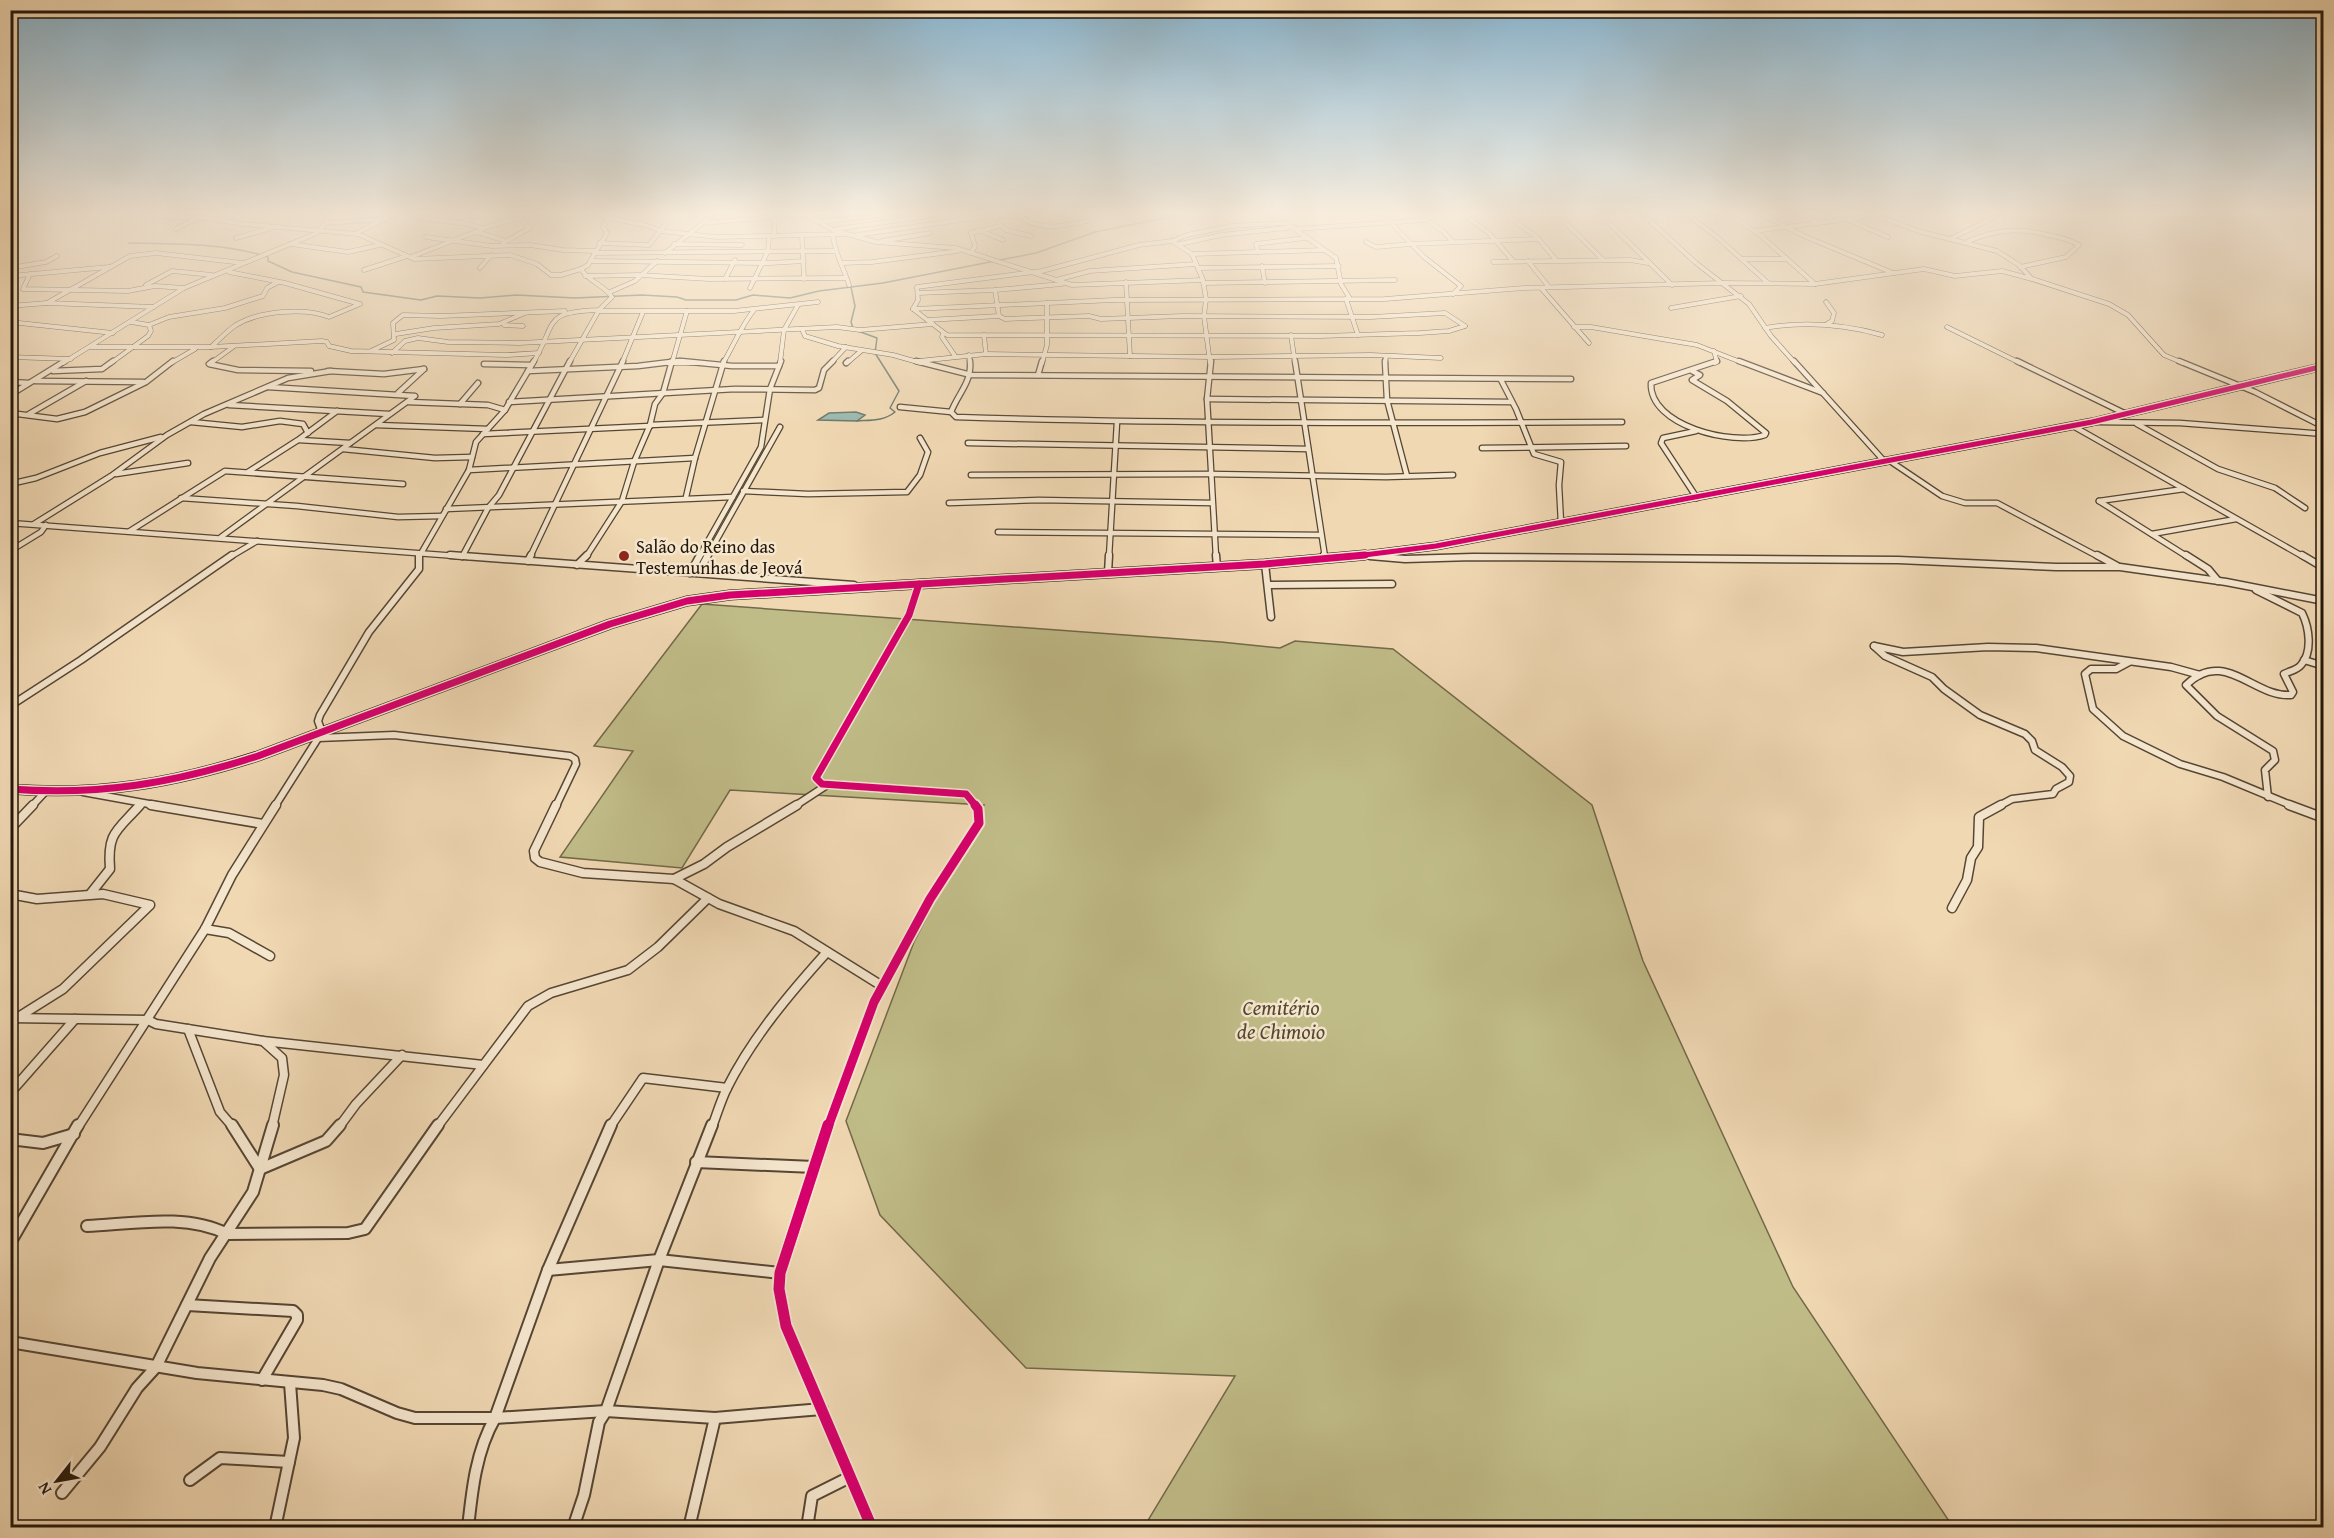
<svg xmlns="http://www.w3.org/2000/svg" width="2334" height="1538" viewBox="0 0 2334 1538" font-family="'Gentium Book Plus',serif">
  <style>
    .green { fill: #c0bc88; stroke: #726949; stroke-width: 1.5 }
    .water { fill: #9ab9ae; stroke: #6a786c; stroke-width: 1.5 }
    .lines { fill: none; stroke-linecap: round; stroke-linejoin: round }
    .stream-far1 { stroke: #6a786c; stroke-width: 1.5 }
    .stream { stroke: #6a786c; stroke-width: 4 }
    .street-far4-casing { stroke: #564634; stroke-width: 5 }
    .street-far3-casing { stroke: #564634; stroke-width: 7 }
    .street-far2-casing { stroke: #564634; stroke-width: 9 }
    .street-far1-casing { stroke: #564634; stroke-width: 11 }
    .street-casing { stroke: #564634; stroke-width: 14 }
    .secondary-far1-casing { stroke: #23160a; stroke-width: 9 }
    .secondary-casing { stroke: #23160a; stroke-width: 11 }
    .street-far4 { stroke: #f5e6ce; stroke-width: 4 }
    .street-far3 { stroke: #f5e6ce; stroke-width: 4.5 }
    .street-far2 { stroke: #f5e6ce; stroke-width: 6 }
    .street-far1 { stroke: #f5e6ce; stroke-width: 8 }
    .street { stroke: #f5e6ce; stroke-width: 10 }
    .secondary-far1 { stroke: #f5e6ce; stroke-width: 7 }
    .secondary { stroke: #f5e6ce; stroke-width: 8 }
    .cycleway-far3-casing { stroke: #f5e6ce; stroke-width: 8 }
    .cycleway-far2-casing { stroke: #f5e6ce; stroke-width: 10 }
    .cycleway-far1-casing { stroke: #f5e6ce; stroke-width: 13 }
    .cycleway-casing { stroke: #f5e6ce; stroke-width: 15 }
    .cycleway-far3 { stroke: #d6006c; stroke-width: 5 }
    .cycleway-far2 { stroke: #d6006c; stroke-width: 7 }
    .cycleway-far1 { stroke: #d6006c; stroke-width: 9 }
    .cycleway { stroke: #d6006c; stroke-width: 11 }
    .poi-dot { fill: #8f2418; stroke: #f5e6ce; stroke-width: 2 }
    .labels { text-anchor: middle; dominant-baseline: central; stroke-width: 5; stroke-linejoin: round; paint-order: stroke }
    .poi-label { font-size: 18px; fill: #23160a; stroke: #f5e6ce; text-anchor: start }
    .near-park-label { font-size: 21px; font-style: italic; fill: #524830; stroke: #f5e6ce }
  </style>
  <rect width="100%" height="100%" fill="#f0d8b3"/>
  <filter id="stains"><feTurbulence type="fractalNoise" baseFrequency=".00333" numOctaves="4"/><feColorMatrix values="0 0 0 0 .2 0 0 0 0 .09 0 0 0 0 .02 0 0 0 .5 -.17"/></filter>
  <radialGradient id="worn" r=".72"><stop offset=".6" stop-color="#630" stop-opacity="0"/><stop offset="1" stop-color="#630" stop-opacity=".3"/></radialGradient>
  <polygon class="green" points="702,604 1221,642 1280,648 1295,641 1393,649 1592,805 1643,961 1793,1287 1953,1527 1144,1527 1235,1376 1026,1368 880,1215 846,1121 914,942 984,805 730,790 682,868 560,857 633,751 594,746"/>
  <polygon class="water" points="856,412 865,415 857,421 818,420 829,413"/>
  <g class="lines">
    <g class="stream-far1">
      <path d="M129,243C175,244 224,243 268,257V261L292,272L361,287L363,292L421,300L437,296L480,298L516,295L575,298L642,295L677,297L686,300H736L753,295L790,298L819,291L883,283L1036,253L1095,232L1190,213L1222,214L1247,211"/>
      <polyline points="851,287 855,306 851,322 853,328"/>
      <path d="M857,421C871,420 884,421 895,412L890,408L899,391L875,353L877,338L858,331"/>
    </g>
    <polyline class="stream" points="10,1526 17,1528"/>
    <defs>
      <g id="street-far4">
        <polyline points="89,211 122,215 207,218 243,224 358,234 414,259 510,255 537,264 551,275 561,275 581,269"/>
        <polyline points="277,211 327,213"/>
        <path d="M424,211L411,216C435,221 459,221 483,228"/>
        <polyline points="573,211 645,225 661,231 716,237 845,234"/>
        <polyline points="746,211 748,220"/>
        <polyline points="799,211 833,230 876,242 956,248 1072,285 1203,280"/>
        <polyline points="1459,211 1489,233 1513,261"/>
        <polyline points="1554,211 1603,260"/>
        <polyline points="1597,211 1672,285"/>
        <polyline points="1639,211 1696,263 1749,304 1771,336 1795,363"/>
        <polyline points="1683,211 1717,237 1767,282"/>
        <polyline points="1723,211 1759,234 1815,284"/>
        <polyline points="1755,211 1804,236 1893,273"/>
        <polyline points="1794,211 1819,223"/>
        <polyline points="1827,211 1888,237"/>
        <polyline points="1865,211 1918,231 1997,251 2019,265 2032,279 2109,304 2128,315 2164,355 2183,363"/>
        <polyline points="1318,212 1327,211"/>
        <polyline points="1376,213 1391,223 1424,257 1461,286 1453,294"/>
        <polyline points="971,214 989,211"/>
        <polyline points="1689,215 1725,212"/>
        <path d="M1019,216C1041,232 1063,226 1087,221"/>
        <polyline points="207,218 219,211"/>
        <polyline points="1510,218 1537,237 1556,260"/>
        <polyline points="1510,218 1530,215 1524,211"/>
        <polyline points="218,221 244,211"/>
        <polyline points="461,222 490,211"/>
        <polyline points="820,222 913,211"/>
        <polyline points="326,223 386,219"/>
        <polyline points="703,223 843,211"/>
        <polyline points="998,223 1006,230 1031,236"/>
        <polyline points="176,229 195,219"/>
        <polyline points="836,229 958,212"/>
        <polyline points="1296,229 1427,220 1443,231 1452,241"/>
        <polyline points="979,230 1003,240"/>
        <polyline points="1754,231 1873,216"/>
        <polyline points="477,232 506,241"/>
        <polyline points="357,233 399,211"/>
        <polyline points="857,235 981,217 1019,216 1044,211"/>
        <polyline points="774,236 775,218"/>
        <polyline points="802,236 804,279"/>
        <path d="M833,236C835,254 844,268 849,285"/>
        <polyline points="426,237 492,246 530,245 563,250 595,251"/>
        <polyline points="236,238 271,228"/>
        <polyline points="1950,239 1995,217"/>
        <polyline points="882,241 930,233"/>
        <polyline points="1172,241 1192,254 1203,280 1206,299 1204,316 1210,363"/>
        <polyline points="1366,242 1376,247 1411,244"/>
        <path d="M1966,242C1995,230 2017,227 2048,235C2059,237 2069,239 2079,245L2066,257L2020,267"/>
        <polyline points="503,243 530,228 519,218"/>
        <polyline points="599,243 649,245 676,211"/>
        <polyline points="291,244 348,252 380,245"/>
        <polyline points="674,244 742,245"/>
        <polyline points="1180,244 1221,235 1294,227"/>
        <polyline points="1410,244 1539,239"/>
        <polyline points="1258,252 1256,244 1305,238"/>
        <polyline points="594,253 835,251"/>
        <polyline points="665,253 703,223 713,211"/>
        <polyline points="971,253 975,246 971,233 1000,226"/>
        <polyline points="1192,254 1324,250"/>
        <polyline points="411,257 493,225 548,211"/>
        <polyline points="1743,259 1785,259"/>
        <polyline points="590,261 770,263 804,261"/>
        <polyline points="1528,261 1549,287"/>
        <polyline points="1493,262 1630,260 1648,263"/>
        <polyline points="841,263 872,262 958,251"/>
        <polyline points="1262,266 1265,283"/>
        <polyline points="10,268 46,262 57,256"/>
        <polyline points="480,268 491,255"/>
        <polyline points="1198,268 1339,266"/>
        <polyline points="364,270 407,256"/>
        <polyline points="30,274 23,289 128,291 155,286 184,288"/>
        <polyline points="10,276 109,267"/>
        <polyline points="585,276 640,275 709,279 845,278"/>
        <polyline points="725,279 735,260"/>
        <polyline points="1056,280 1090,271 1196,264"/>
        <polyline points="1126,282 1130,356"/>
        <polyline points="1203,283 1395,280"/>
        <polyline points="146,285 172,271 212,275"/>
        <polyline points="750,288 768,251 769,237"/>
        <polyline points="1541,288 1589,343"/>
        <polyline points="995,290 999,316"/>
        <polyline points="610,292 635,281 657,261"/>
        <polyline points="918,293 995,290 1062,284"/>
        <polyline points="1826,302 1834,313 1832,321 1827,324"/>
        <polyline points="47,303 130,256 156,253 243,263"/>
        <polyline points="10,306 47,303 154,307"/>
        <polyline points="1671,308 1741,296"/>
        <polyline points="913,309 1114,300 1385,299 1524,288 1722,283 1815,284 1924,269 1955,276 2002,271 2032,279"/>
        <polyline points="913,309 947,335 1320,336 1420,333 1449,331 1465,326"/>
        <polyline points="913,309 918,300 917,287 1042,271 1139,245 1172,241 1187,235 1231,226 1286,223 1336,258 1341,284 1349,297 1346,299 1358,335"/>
        <polyline points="598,311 734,311 818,302"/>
        <polyline points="927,320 999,316 1005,319 1089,316 1101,319 1182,316 1371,317 1445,313 1465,326"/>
        <polyline points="10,322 113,333"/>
        <polyline points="131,322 149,325 169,317 225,308 263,296 267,288 278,282"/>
        <polyline points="504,325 523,326"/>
        <polyline points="1574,327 1591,327 1697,345 1743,363"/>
        <polyline points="1947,327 2020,363"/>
        <path d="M1765,328C1805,321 1843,324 1882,335"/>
        <polyline points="802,329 805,336 838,346 893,355 921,363"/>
        <polyline points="396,334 434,328 499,324 525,313"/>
        <polyline points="943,334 942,337 955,356"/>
        <polyline points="984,335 986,354"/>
        <polyline points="1291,335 1295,363"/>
        <polyline points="91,347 211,347 322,341 327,342 329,346 351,351 506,355 539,353"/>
        <path d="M211,347C219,340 227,331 236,325C259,311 305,307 329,317L360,304L285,283L229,272"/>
        <polyline points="371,351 394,340 393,323 403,315 441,316 565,311"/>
        <polyline points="1714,351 1717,362 1715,363"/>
        <polyline points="392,353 405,341 418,338 448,342 519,343 837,327 860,330 933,324"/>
        <polyline points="969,355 970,363"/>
        <polyline points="10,357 71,359"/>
        <polyline points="919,361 986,354 1211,357 1371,355 1441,358"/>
        <polyline points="63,363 184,288 317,233 328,219 327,215 331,211"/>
        <polyline points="111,363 148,336 151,331 149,325"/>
        <polyline points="171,363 195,349"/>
        <polyline points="211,363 233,347"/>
        <path d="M533,363C558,321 542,312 599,310L612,297C604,285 589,282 581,269L588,265L607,233L603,227L613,211"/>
        <polyline points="569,363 599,310"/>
        <polyline points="622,363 643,312"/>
        <polyline points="667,363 697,363"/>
        <polyline points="672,363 687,311"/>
        <path d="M723,363C734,345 741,326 754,310"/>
        <polyline points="780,363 784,330 798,305"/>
        <polyline points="831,363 846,347"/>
        <polyline points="847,363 861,351"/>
        <polyline points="1042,363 1047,345 1047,303"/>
        <polyline points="1385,363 1386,357"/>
      </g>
      <g id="street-far3">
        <polyline points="213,361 209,364 238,370 311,371"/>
        <polyline points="681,361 732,366 779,366"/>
        <polyline points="916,361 971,375 1571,379"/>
        <polyline points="1211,361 1207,399 1216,557"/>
        <polyline points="1295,361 1325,557"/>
        <polyline points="1385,361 1387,400 1407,476"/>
        <polyline points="1739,361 1823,393"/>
        <polyline points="1794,361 1885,462"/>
        <polyline points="2017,361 2124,413"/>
        <polyline points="2179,361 2255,392 2324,427"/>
        <polyline points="846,363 848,361"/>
        <polyline points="484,364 531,365"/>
        <polyline points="53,371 102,369 113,361"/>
        <polyline points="328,371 384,374 424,369"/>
        <polyline points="528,371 638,366 679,361"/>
        <path d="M1692,371L1700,375L1692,380L1727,401L1766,433L1765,435C1733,446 1649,426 1651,383L1717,361"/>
        <polyline points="1038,375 1042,361"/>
        <polyline points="1501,380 1516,409 1534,454 1561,462 1559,485 1561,523"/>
        <polyline points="35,381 143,382"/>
        <polyline points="10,382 29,383"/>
        <polyline points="398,393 424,369"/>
        <polyline points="10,395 65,361"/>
        <polyline points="1207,399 1511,402"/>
        <polyline points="408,402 488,405 505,410"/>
        <polyline points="509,402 735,389 815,390 819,388 824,370 833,361"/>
        <polyline points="460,404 478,383"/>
        <polyline points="229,405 389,414"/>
        <path d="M900,407L951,412L956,417C1178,424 1400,423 1622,422"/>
        <path d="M951,412C959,392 972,382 970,361"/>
        <polyline points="10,413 57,419 85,412 146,382 173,361"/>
        <polyline points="29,414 86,381"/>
        <polyline points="191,422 242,427 280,421 303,424 308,433"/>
        <polyline points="2096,422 2180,423 2324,434"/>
        <polyline points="2137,424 2218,469 2275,488 2305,508"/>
        <polyline points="376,425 488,429"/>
        <polyline points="650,425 764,420"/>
        <polyline points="2073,426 2304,557"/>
        <polyline points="1696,431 1663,438 1661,443 1697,498"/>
        <polyline points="483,434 650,426"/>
        <polyline points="299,440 350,443"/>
        <polyline points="968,443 1308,449"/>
        <polyline points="1482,448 1626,446"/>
        <polyline points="343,449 435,458 472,457"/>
        <polyline points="1890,461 1942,496 1965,503 1997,503 2099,557"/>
        <polyline points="469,470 695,458"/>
        <polyline points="248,472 298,440 337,411"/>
        <polyline points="116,474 188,463"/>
        <polyline points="971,475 1210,474 1386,477 1453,475"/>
        <polyline points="10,484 36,478 100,453 161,437"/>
        <polyline points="743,491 808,494 907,492 920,475 928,452 920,438"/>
        <polyline points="686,497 695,458 724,361"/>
        <polyline points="181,498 297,506 398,517 442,516"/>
        <polyline points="2099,501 2188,557"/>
        <polyline points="2099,501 2184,489"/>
        <polyline points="949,503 1039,500 1212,503"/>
        <polyline points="446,509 733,497"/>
        <polyline points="10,523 470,557"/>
        <polyline points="34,524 111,476 167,435 204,414 288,378 331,371"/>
        <polyline points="130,531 225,471 403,484"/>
        <polyline points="998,532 1321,535"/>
        <polyline points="2152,534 2236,519"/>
        <polyline points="221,537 415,396 268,387"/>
        <polyline points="10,551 41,532 46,525"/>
        <polyline points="1370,556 1379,557"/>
        <polyline points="230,557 257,541"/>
        <polyline points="419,557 469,470 476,442 505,410 534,361"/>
        <polyline points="462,557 488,508 499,495 570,361"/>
        <polyline points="530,557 623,361"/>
        <polyline points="586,557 622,501 634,462 650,425 655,404 663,393 672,361"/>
        <polyline points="699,557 761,447 770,389 781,361"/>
        <polyline points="707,557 780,427"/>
        <polyline points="1109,557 1117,422"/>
      </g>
      <g id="street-far2">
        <polyline points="450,555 854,585"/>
        <polyline points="1216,555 1217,567"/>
        <polyline points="1324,555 1325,559"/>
        <polyline points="2097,555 2117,566"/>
        <polyline points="2186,555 2208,569 2218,581"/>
        <polyline points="2302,555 2324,568"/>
        <polyline points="1370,556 1405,559 1473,557 1898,560 2056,567 2120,567 2226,582 2324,601"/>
        <polyline points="528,561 531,555"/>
        <polyline points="1265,564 1271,617"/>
        <polyline points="577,565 587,555"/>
        <polyline points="692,571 702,566 708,555"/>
        <polyline points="690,573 700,555"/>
        <polyline points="1108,573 1109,555"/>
        <polyline points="919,584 909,615 816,778 822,784 966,794 976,806"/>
        <polyline points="1268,585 1392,584"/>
        <path d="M2256,590L2302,613C2309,627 2313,652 2301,665C2297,670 2290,671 2284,674L2293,692L2291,695C2254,698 2224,647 2186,685L2217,716L2273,751L2275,760L2265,770L2268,797"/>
        <polyline points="1874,646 1885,656 1932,677 1944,689 1980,715 2025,734 2032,741 2035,750 2062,767 2070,776 2069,782 2056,789 2053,794 2012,799 1999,806"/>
        <polyline points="1874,646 1903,652 1988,647 2036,648 2171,667 2200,675"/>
        <polyline points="2304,660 2324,666"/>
        <polyline points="2129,662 2116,669 2091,669 2085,674 2093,709 2123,736 2180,764 2223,777 2293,806"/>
        <polyline points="10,706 81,660 232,555"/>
        <polyline points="318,738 394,735 570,756 575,759 576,764 556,806"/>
        <polyline points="83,792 160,806"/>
        <polyline points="32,806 46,791"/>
        <polyline points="139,806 141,804"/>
        <polyline points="275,806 322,732 318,721 320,715 369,632 419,569 419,555"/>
        <polyline points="795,806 827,785"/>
      </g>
      <g id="street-far1">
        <polyline points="151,805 263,824"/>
        <polyline points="556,805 534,851 535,858 540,862 583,873 674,879 719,904 794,931 882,986"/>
        <polyline points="2289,805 2324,818"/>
        <polyline points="10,829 33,805"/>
        <polyline points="674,879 704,864 727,847 797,805"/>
        <path d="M91,893L110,869C107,832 117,831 140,805"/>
        <polyline points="10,894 37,899 103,894 150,905 63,989 17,1018"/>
        <polyline points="1952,908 1967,880 1971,858 1978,847 1979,817 2001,805"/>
        <polyline points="205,929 229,933 270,956"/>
        <polyline points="10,1018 148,1020 156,1024 263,1041 483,1065"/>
        <polyline points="188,1029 220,1112 233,1127"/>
        <polyline points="263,1041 282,1058 284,1075 272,1127"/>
        <polyline points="10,1093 75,1019"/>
        <polyline points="78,1127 205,929 232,875 276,805"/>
        <polyline points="339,1127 356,1104 402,1055"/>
        <polyline points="437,1127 528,1006 551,993 628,970 658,947 708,898"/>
        <polyline points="610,1127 643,1078 727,1088"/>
        <path d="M712,1127C717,1114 721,1100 727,1088C752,1038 790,993 827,952"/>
        <polyline points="828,1127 874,1002 930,899 979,823 978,809 975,805"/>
      </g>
      <g id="street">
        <polyline points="232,1125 260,1169"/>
        <polyline points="828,1125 780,1273 779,1289 786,1326 872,1528"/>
        <polyline points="10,1139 43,1143 74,1134"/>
        <polyline points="696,1162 814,1167"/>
        <polyline points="260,1169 326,1141 340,1125"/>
        <path d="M87,1226C131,1224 186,1213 227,1234L348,1233L365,1229L438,1125"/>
        <polyline points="10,1243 78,1125"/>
        <polyline points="548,1270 659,1260 780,1273"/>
        <polyline points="187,1305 293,1311 297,1315 297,1320 262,1380"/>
        <polyline points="10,1342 197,1373 323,1385 341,1389 397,1413 415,1418 495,1418 606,1411 715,1418 822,1409"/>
        <polyline points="190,1480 220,1458 289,1462"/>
        <polyline points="62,1493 100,1447 137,1388 156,1367 210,1258 253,1192 273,1125"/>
        <polyline points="275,1528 294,1438 290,1383"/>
        <path d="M468,1528C472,1490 476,1451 495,1418L548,1270L611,1125"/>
        <polyline points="573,1528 584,1495 599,1422 606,1411 659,1260 712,1125"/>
        <polyline points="689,1528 715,1418"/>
        <polyline points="807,1528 812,1496 850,1477"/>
      </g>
      <polyline id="secondary-far1" points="1348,557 1436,546 2092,422 2324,366"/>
      <path id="secondary" d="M10,789C99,796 174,783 258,756L610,624L687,601L730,595L1265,564L1365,555"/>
    </defs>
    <use href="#street-far4" class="street-far4-casing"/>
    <use href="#street-far3" class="street-far3-casing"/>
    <use href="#street-far2" class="street-far2-casing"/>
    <use href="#street-far1" class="street-far1-casing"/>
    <use href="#street" class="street-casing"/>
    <use href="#secondary-far1" class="secondary-far1-casing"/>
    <use href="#secondary" class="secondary-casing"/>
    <use href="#street-far4" class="street-far4"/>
    <use href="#street-far3" class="street-far3"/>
    <use href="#street-far2" class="street-far2"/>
    <use href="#street-far1" class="street-far1"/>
    <use href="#street" class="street"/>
    <use href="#secondary-far1" class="secondary-far1"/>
    <use href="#secondary" class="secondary"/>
    <defs>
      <polyline id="cycleway-far3" points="1348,557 1436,546 2092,422 2324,366"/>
      <g id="cycleway-far2">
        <polyline points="919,584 909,615 816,778 822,784 966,794 976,806"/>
        <path d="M10,789C99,796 174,783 258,756L610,624L687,601L730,595L1265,564L1365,555"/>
      </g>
      <polyline id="cycleway-far1" points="828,1127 874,1002 930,899 979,823 978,809 975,805"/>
      <polyline id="cycleway" points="828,1125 780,1273 779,1289 786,1326 872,1528"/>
    </defs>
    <use href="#cycleway-far3" class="cycleway-far3-casing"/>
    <use href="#cycleway-far2" class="cycleway-far2-casing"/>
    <use href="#cycleway-far1" class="cycleway-far1-casing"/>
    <use href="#cycleway" class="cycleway-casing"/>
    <use href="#cycleway-far3" class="cycleway-far3"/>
    <use href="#cycleway-far2" class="cycleway-far2"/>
    <use href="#cycleway-far1" class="cycleway-far1"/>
    <use href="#cycleway" class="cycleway"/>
  </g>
  <linearGradient id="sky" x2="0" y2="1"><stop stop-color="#89b6d1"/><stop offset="0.5" stop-color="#f8eddd"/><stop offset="1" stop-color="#f8eddd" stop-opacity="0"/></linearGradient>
  <rect width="2334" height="426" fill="url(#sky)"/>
  <circle class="poi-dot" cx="624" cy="556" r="6"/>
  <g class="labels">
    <g class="poi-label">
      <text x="636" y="546">Salão do Reino das<tspan x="636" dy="21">Testemunhas de Jeová</tspan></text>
    </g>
    <g class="near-park-label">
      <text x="1281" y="1007">Cemitério<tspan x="1281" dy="24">de Chimoio</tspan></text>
    </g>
  </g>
  <rect width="2334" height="1538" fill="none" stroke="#f0d8b3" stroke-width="36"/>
  <rect x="12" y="12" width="2310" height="1514" fill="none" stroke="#23160a" stroke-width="3"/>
  <rect x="18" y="18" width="2298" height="1502" fill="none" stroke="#23160a" stroke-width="1.5"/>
  <g transform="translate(57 1481) rotate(239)" stroke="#f5e6ce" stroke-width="4.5" paint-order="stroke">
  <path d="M0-4.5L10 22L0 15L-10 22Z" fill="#23160a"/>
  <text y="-9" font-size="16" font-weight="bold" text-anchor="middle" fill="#23160a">N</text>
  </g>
  <rect width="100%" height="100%" filter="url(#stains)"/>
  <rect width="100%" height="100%" fill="url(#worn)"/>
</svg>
